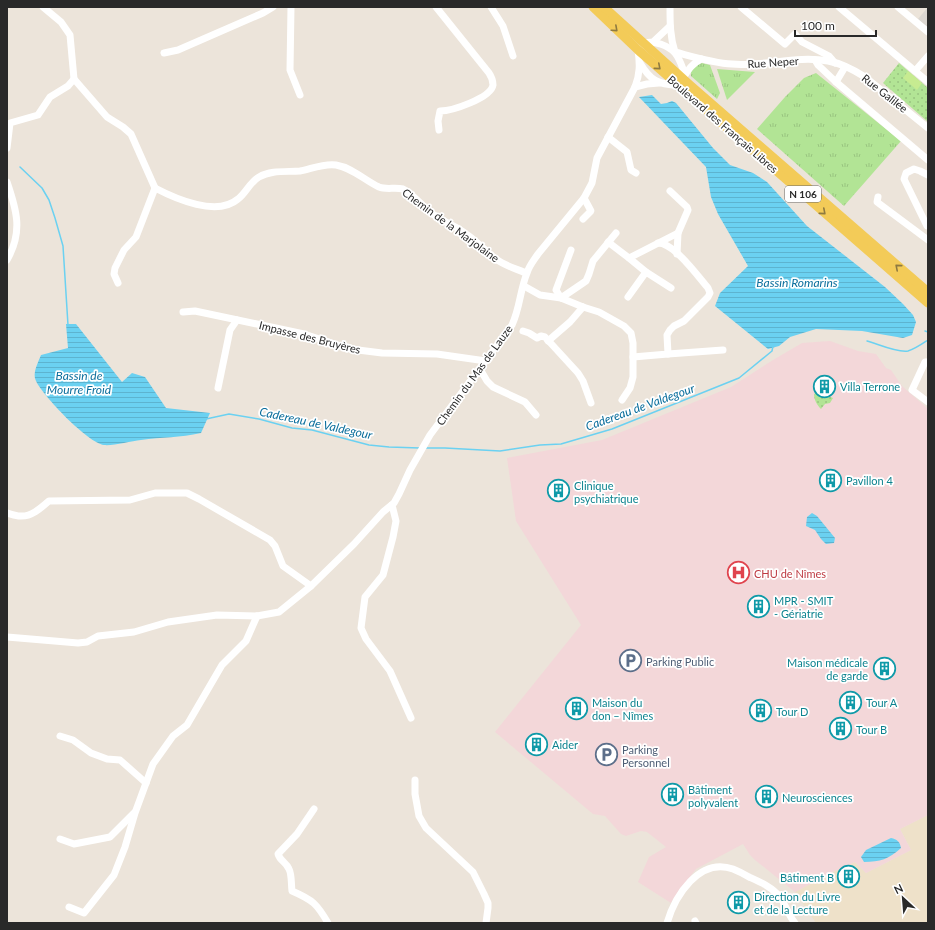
<svg xmlns="http://www.w3.org/2000/svg" width="935" height="930" viewBox="0 0 935 930" font-family="Lato,sans-serif">
  <style>
    .education { fill: #eee1c9 }
    .medical { fill: #f3d7d9 }
    .grass { fill: url(#grass-tufts) }
    .park { fill: url(#park-dots) }
    .pitch { fill: #c7eb91 }
    .plaza { fill: #dcd7d1 }
    .water { fill: url(#water-rules) }
    .lines { fill: none; stroke-linecap: round; stroke-linejoin: round }
    .stream { stroke: #6bd1f1; stroke-width: 1.5 }
    .minor { stroke: #fff; stroke-width: 7 }
    .major { stroke: #f3cb58; stroke-width: 9 }
    .oneway { stroke: #8e7a40 }
    .labels { text-anchor: middle; dominant-baseline: central; stroke-width: 3.5; stroke-linejoin: round; paint-order: stroke }
    .shield { fill: #fff; stroke: #696969; stroke-width: 1 }
    .shield-label { font-size: 10px; font-weight: bold; fill: #292929 }
    .street-label { font-size: 11px; fill: #292929; stroke: #fff }
    .culture-label { font-size: 11px; fill: #0d838f; stroke: #fff; text-anchor: start }
    .health-label { font-size: 11px; fill: #be3a42; stroke: #fff; text-anchor: start }
    .service-label { font-size: 11px; fill: #4e5e75; stroke: #fff; text-anchor: start }
    .water-label { font-size: 12px; font-style: italic; fill: #0b6e9c; stroke: #fff }
  </style>
  <defs>
    <pattern id="grass-tufts" width="24" height="20" patternUnits="userSpaceOnUse"><rect width="24" height="20" fill="#b2e495"/><path d="M3 7l-1-3M5 7V3M7 7l1-3M15 17l-1-3M17 17v-4M19 17l1-3" fill="none" stroke="#99c480"/></pattern>
    <pattern id="park-dots" width="8" height="8" patternUnits="userSpaceOnUse"><rect width="8" height="8" fill="#b2e495"/><path d="M2 2h.1M6 6h.1" fill="none" stroke="#99c480" stroke-width="1.8" stroke-linecap="round"/></pattern>
    <pattern id="water-rules" width="6" height="5" patternUnits="userSpaceOnUse"><rect width="6" height="5" fill="#6bd1f1"/><path d="M0 2.5h6" fill="none" stroke="#5db3cf"/></pattern>
  </defs>
  <rect width="100%" height="100%" fill="#ece4da"/>
  <polygon class="education" points="928,815 928,923 816,923 795,892 833,872 855,862 866,873 911,850 900,829"/>
  <polygon class="medical" points="830,341 858,351 876,354 886,368 891,370 902,386 928,409 928,815 900,829 911,850 866,873 855,862 833,872 795,892 755,860 750,855 743,844 696,869 673,899 671,903 638,882 649,857 666,847 647,832 641,831 626,836 621,834 605,816 593,814 495,732 581,625 516,521 507,458 602,440 731,387 773,360 802,343"/>
  <g class="grass">
    <polygon points="702,63 710,65 720,93 717,99 691,76 691,69 697,65"/>
    <polygon points="717,69 755,72 727,100"/>
    <polygon points="816,73 901,141 844,206 757,129 785,97 804,78"/>
  </g>
  <g class="park">
    <polygon points="899,63 928,88 928,122 883,83"/>
    <path d="M816,393H821L833,398L830,403L825,404L821,409C817,405 814,400 814,394Z"/>
  </g>
  <polygon class="pitch" points="908,71 922,83 917,90 903,78"/>
  <polygon class="plaza" points="928,7 928,28 918,19"/>
  <g class="water">
    <polygon points="652,95 661,104 667,103 672,101 676,103 713,148 730,165 753,173 767,182 807,226 885,287 903,304 913,315 916,322 912,335 903,338 862,331 816,329 790,337 779,346 768,349 715,306 720,293 748,266 718,214 711,197 706,167 639,97"/>
    <path d="M66,324H76L122,382L132,373L145,377L166,408L210,413L201,433C180,438 162,437 141,440C131,441 113,446 104,445C88,443 43,396 36,381C32,373 38,363 41,355L68,348Z"/>
    <polygon points="812,513 817,516 835,538 834,543 826,544 821,539 815,530 806,526 807,517"/>
    <path d="M891,838C897,839 900,842 901,848C889,859 880,862 864,862L861,857L866,850Z"/>
  </g>
  <g class="lines">
    <g class="stream">
      <polyline points="20,167 42,188 49,200 55,218 63,246 68,325"/>
      <polyline points="925,331 928,332"/>
      <path d="M867,341C878,344 897,353 908,351C915,349 922,344 928,340"/>
      <polyline points="206,419 229,414 259,419 292,428 312,430 369,445 389,447 420,448"/>
      <polyline points="426,448 445,448 500,451 540,445 561,444 612,429 739,378 772,351 773,346"/>
    </g>
    <g class="minor">
      <polyline points="43,7 61,22 70,35 74,79 107,117 123,127 131,134 155,188 136,237 124,250 115,268 114,274 118,283"/>
      <polyline points="291,7 290,70 300,95"/>
      <path d="M436,7L489,73C491,76 493,80 493,85C491,98 452,111 440,111L438,121L439,130"/>
      <polyline points="491,7 503,26 513,56"/>
      <path d="M670,7C670,23 670,37 675,52"/>
      <polyline points="741,7 785,44 795,34 802,42 829,56 835,63"/>
      <polyline points="839,7 928,82"/>
      <polyline points="898,7 928,32"/>
      <polyline points="653,42 670,26"/>
      <path d="M675,52C694,57 713,63 732,64C764,67 796,55 828,61C840,63 854,70 865,77L928,128"/>
      <polyline points="164,53 178,50 263,13 273,7"/>
      <polyline points="815,60 818,65 836,82 928,160"/>
      <path d="M640,63C650,80 658,85 678,85C686,75 689,65 701,59"/>
      <polyline points="915,71 928,56"/>
      <polyline points="836,82 845,67"/>
      <polyline points="635,87 647,84 659,83"/>
      <polyline points="608,137 627,152 631,170 636,173"/>
      <polyline points="7,148 10,123 38,115 50,97 68,86 74,79"/>
      <polyline points="928,175 920,171 914,169 906,173 904,179 927,226 928,226"/>
      <path d="M7,182C17,211 23,232 7,260"/>
      <path d="M155,188C176,199 217,217 238,199C246,193 250,182 259,177C271,170 286,172 300,171C311,169 324,163 336,165C353,168 364,180 379,187C386,190 395,187 403,189C411,192 422,206 430,212C442,222 455,225 466,234C477,241 486,252 496,259C505,266 517,269 526,273"/>
      <polyline points="670,191 687,207 688,210 678,233 677,254"/>
      <polyline points="878,197 877,202 928,240"/>
      <polyline points="583,219 591,211 584,198"/>
      <polyline points="608,242 629,258 678,233"/>
      <polyline points="571,250 556,290 561,298 586,281 589,274 593,261 616,233"/>
      <polyline points="629,258 646,272 671,288"/>
      <polyline points="524,286 540,295 561,298 583,307 599,312 624,326 631,333 633,343 633,377 630,388 622,400"/>
      <polyline points="628,297 646,272"/>
      <polyline points="183,312 195,311 304,334 350,349 382,353 437,354 486,361"/>
      <polyline points="523,331 529,333 537,338 541,336 545,337 578,373 583,381 591,403"/>
      <polyline points="548,341 570,322 583,307"/>
      <polyline points="668,354 723,350"/>
      <path d="M633,357L668,354L667,335L670,330L674,326L684,321L708,297L710,293L708,288C697,275 674,243 658,243"/>
      <polyline points="928,362 925,362 912,390 928,402"/>
      <polyline points="480,369 487,381 493,387 525,402 536,415"/>
      <polyline points="218,388 230,330 237,320"/>
      <polyline points="392,505 396,521 393,537 383,575 365,597 361,628 366,639 390,671 411,718"/>
      <path d="M7,513C11,514 16,516 20,516C31,517 41,508 49,501L130,500L155,493H187L199,499L270,540L275,546L283,566L311,586"/>
      <path d="M7,637L78,643L87,642L98,636L134,632L168,622L217,615L257,616L279,612L311,586L354,544L383,512L394,503L399,494L410,470L430,435L512,325C520,308 520,290 527,273C529,266 534,260 538,254L584,198L592,183L597,158L635,87C640,74 640,64 638,50C640,48 643,45 645,43C654,40 669,46 675,53C680,59 682,67 685,74"/>
      <polyline points="60,736 73,740 91,753 107,759 120,760 146,783"/>
      <polyline points="415,780 415,794 419,816 426,828 473,872 484,894 488,903 488,908 486,923"/>
      <path d="M314,809L297,834L278,854C280,861 286,862 289,869C292,875 291,884 292,891C313,900 317,904 328,923"/>
      <polyline points="60,839 74,844 110,837 134,813"/>
      <polyline points="69,907 84,913 114,875 125,847 135,813 153,764 173,736 187,725 222,665 246,641 257,616"/>
      <polyline points="695,921 696,923"/>
      <path d="M667,923C675,896 699,857 733,869C738,871 744,874 749,877C760,882 772,887 780,897C786,905 788,915 795,923"/>
    </g>
    <g class="major">
      <polyline points="593,7 638,50 928,303"/>
      <polyline points="604,7 690,85 928,292"/>
    </g>
  </g>
  <defs><path id="oneway-chevron" d="M-2-3.5L2.5 0L-2 3.5" fill="none" stroke-width="1.6" stroke-linecap="round" stroke-linejoin="round"/></defs>
  <g class="oneway">
    <use href="#oneway-chevron" transform="translate(615 29) rotate(42)"/>
    <use href="#oneway-chevron" transform="translate(658 67) rotate(41)"/>
    <use href="#oneway-chevron" transform="translate(823 212) rotate(41)"/>
    <use href="#oneway-chevron" transform="translate(898 267) rotate(-139)"/>
  </g>
  <defs>
    <symbol id="building-ring" viewBox="-11 -11 22 22"><circle r="9.5" fill="#fff" stroke="#0f9aa8" stroke-width="1.5"/><path d="M-4-6H4V6H1V3H-1V6H-4ZM-2.5-4.3h1.7v1.8h-1.7ZM.8-4.3h1.7v1.8H.8ZM-2.5-1h1.7V.8h-1.7ZM.8-1h1.7V.8H.8Z" fill="#0f9aa8"/></symbol>
    <symbol id="hospital-ring" viewBox="-11 -11 22 22"><circle r="9.5" fill="#fff" stroke="#e0444e" stroke-width="1.5"/><path d="M-5-5h3v3.5h4V-5h3V5h-3V1.5h-4V5h-3Z" fill="#e0444e"/></symbol>
    <symbol id="parking-ring" viewBox="-11 -11 22 22"><circle r="9.5" fill="#fff" stroke="#5c6f8a" stroke-width="1.5"/><path d="M-3.5-5.5H1a3.5 3.5 0 0 1 0 7H-1V5.5H-3.5ZM-1-3.4V-.6H.8a1.4 1.4 0 0 0 0-2.8Z" fill="#5c6f8a"/></symbol>
  </defs>
  <g fill-rule="evenodd">
    <use href="#building-ring" x="812" y="374" width="25" height="25"/>
    <use href="#building-ring" x="818" y="468" width="25" height="25"/>
    <use href="#building-ring" x="546" y="478" width="25" height="25"/>
    <use href="#hospital-ring" x="726" y="560" width="25" height="25"/>
    <use href="#building-ring" x="746" y="594" width="25" height="25"/>
    <use href="#parking-ring" x="618" y="648" width="25" height="25"/>
    <use href="#building-ring" x="872" y="656" width="25" height="25"/>
    <use href="#building-ring" x="838" y="690" width="25" height="25"/>
    <use href="#building-ring" x="564" y="696" width="25" height="25"/>
    <use href="#building-ring" x="748" y="698" width="25" height="25"/>
    <use href="#building-ring" x="828" y="716" width="25" height="25"/>
    <use href="#building-ring" x="524" y="732" width="25" height="25"/>
    <use href="#parking-ring" x="594" y="742" width="25" height="25"/>
    <use href="#building-ring" x="660" y="782" width="25" height="25"/>
    <use href="#building-ring" x="754" y="784" width="25" height="25"/>
    <use href="#building-ring" x="836" y="864" width="25" height="25"/>
    <use href="#building-ring" x="726" y="890" width="25" height="25"/>
  </g>
  <g class="labels">
    <rect class="shield" x="785" y="186" width="36" height="16" rx="3"/>
    <g class="shield-label">
      <text x="803" y="194">N 106</text>
    </g>
    <g class="street-label">
      <text transform="translate(773 62) rotate(-4)">Rue Neper</text>
      <text transform="translate(885 93) rotate(38)">Rue Galilée</text>
      <text transform="translate(723 124) rotate(41)">Boulevard des Français Libres</text>
      <text transform="translate(451 225) rotate(36)">Chemin de la Marjolaine</text>
      <text transform="translate(310 337) rotate(14)">Impasse des Bruyères</text>
      <text transform="translate(474 375) rotate(-54)">Chemin du Mas de Lauze</text>
    </g>
    <g class="culture-label">
      <text x="840" y="386">Villa Terrone</text>
      <text x="846" y="480">Pavillon 4</text>
      <text x="574" y="485">Clinique<tspan x="574" dy="13">psychiatrique</tspan></text>
      <text x="774" y="600">MPR - SMIT<tspan x="774" dy="13">- Gériatrie</tspan></text>
      <text x="868" y="662" text-anchor="end">Maison médicale<tspan x="868" dy="13">de garde</tspan></text>
      <text x="592" y="702">Maison du<tspan x="592" dy="13">don – Nîmes</tspan></text>
      <text x="866" y="702">Tour A</text>
      <text x="776" y="711">Tour D</text>
      <text x="856" y="729">Tour B</text>
      <text x="552" y="744">Aider</text>
      <text x="688" y="789">Bâtiment<tspan x="688" dy="13">polyvalent</tspan></text>
      <text x="782" y="797">Neurosciences</text>
      <text x="834" y="877" text-anchor="end">Bâtiment B</text>
      <text x="754" y="896">Direction du Livre<tspan x="754" dy="13">et de la Lecture</tspan></text>
    </g>
    <g class="health-label">
      <text x="754" y="573">CHU de Nîmes</text>
    </g>
    <g class="service-label">
      <text x="646" y="661">Parking Public</text>
      <text x="622" y="749">Parking<tspan x="622" dy="13">Personnel</tspan></text>
    </g>
    <g class="water-label">
      <text x="797" y="282">Bassin Romarins</text>
      <text x="79" y="375">Bassin de<tspan x="79" dy="14">Mourre Froid</tspan></text>
      <text transform="translate(640 407) rotate(-20)">Cadereau de Valdegour</text>
      <text transform="translate(316 423) rotate(12)">Cadereau de Valdegour</text>
    </g>
  </g>
  <rect width="935" height="930" fill="none" stroke="#292929" stroke-width="16"/>
  <g transform="translate(903 898) rotate(334)" stroke="#ffffff" stroke-width="3" paint-order="stroke">
  <path d="M0-3L7 15L0 10L-7 15Z" fill="#292929"/>
  <text y="-6" font-size="11" font-weight="bold" text-anchor="middle" fill="#292929">N</text>
  </g>
  <path d="M795 30v6h81v-6" fill="none" stroke="#292929" stroke-width="2"/>
  <text x="801" y="30" font-size="12" fill="#292929" stroke="#ffffff" stroke-width="3" paint-order="stroke">100 m</text>
</svg>
